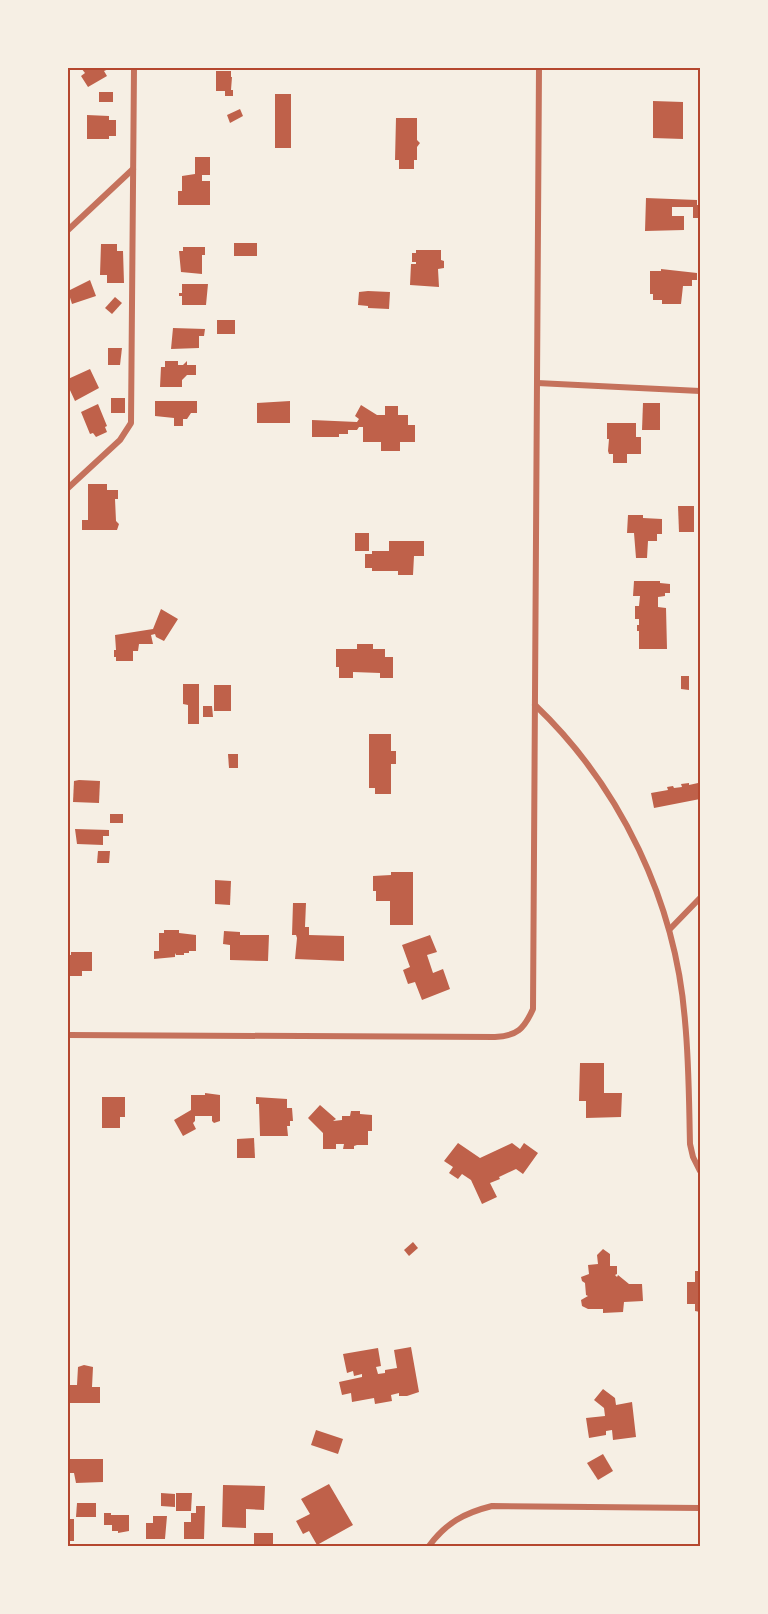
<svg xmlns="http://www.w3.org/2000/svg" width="768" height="1614" viewBox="0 0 768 1614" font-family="'Archivo Narrow',sans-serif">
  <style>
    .building { fill: #bf614a }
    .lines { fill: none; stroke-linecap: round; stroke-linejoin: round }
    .minor { stroke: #c5725c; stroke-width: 6 }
    .neatline { fill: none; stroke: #b5482f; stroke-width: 2 }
  </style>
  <rect width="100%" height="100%" fill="#f6efe4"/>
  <g class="building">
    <polygon points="81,68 111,68 104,71 107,76 88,87 81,76 85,73"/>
    <polygon points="216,71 231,71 231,77 232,77 231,90 233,90 233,96 225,96 225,91 216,91"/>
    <rect x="99" y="92" width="14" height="10"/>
    <rect x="275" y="94" width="16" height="54"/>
    <polygon points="653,101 683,102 683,139 653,138"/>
    <polygon points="240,109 243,116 230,123 227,115"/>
    <polygon points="87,115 109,116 109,120 116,120 116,136 109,136 109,139 87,139"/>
    <polygon points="396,118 417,118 417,140 420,143 417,147 417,160 414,160 414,169 399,169 399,160 395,160"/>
    <polygon points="195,157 210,157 210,175 202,175 202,181 210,181 210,205 178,205 178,191 182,191 182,176 195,174"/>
    <polygon points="646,198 697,200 697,205 700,205 700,218 693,218 693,207 672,207 672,216 684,216 684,230 645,231"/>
    <rect x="234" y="243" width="23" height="13"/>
    <polygon points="101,244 117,244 117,251 123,251 124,283 107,283 107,275 100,275"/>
    <polygon points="183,247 205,247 205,255 202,255 202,274 181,272 179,251 183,251"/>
    <polygon points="416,250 441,250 441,260 444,261 444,268 438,269 439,287 410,285 411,264 416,264 416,262 412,262 412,253 416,253"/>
    <polygon points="661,269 697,273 697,280 692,280 692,286 683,286 681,304 662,304 662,300 653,300 653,294 650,294 650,271 661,271"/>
    <polygon points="90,280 96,296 72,304 68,291"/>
    <polygon points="182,284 208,284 206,305 182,305 182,296 179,296 179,293 182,293"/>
    <polygon points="368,291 390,292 389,309 368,308 368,306 358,305 359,292"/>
    <polygon points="115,297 122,303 112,314 105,308"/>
    <rect x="217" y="320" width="18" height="14"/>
    <polygon points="173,328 205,329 204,336 199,336 199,348 171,349"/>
    <polygon points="108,348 122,348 120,365 108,365"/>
    <polygon points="165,361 178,361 178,365 183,365 187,361 187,365 196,365 196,375 187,375 182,380 182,387 160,387 161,367 165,367"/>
    <polygon points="90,369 99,388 75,401 69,388 68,389 68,379"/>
    <rect x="111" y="398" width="14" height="15"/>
    <polygon points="155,401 197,401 197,413 191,413 187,419 183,419 183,426 174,426 174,418 155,416"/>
    <polygon points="290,401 290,423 257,423 257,403"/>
    <polygon points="643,403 660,403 660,430 642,430"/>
    <polygon points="98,404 107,426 105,427 107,432 96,437 93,433 90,434 81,412"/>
    <polygon points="361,405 377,415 385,415 385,406 398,406 398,415 408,415 408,425 415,425 415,442 400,442 400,451 381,451 381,442 363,442 363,427 359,427 357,430 348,430 348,434 339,434 339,437 312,437 312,420 357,422 359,419 355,416"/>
    <polygon points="607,423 636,423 636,437 641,437 641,454 627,454 627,463 613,463 613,454 609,454 608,451 609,439 607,439"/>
    <polygon points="88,484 107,484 107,490 118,490 118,499 115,499 116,521 119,524 117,530 82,530 82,520 88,520"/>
    <polygon points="678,506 694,506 694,532 679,532"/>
    <polygon points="628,515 643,515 643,518 662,519 662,534 657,534 657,541 648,541 647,558 636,558 634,533 627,533"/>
    <rect x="355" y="533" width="14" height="18"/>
    <polygon points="389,541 424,541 424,556 414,556 413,575 398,575 398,571 372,571 372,568 365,568 365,554 372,554 372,551 389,551"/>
    <polygon points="634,581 660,581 660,583 670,584 670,593 665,593 665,596 658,597 658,607 666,608 667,649 639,649 639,631 637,631 637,625 639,625 639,619 635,619 635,606 639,606 640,596 633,596"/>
    <polygon points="161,609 178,619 164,641 156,637 155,634 151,635 153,644 139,644 138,651 133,651 133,661 116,661 116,657 114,657 114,650 116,650 115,635 153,629"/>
    <polygon points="357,644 373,644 373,649 385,649 385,657 393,657 393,678 380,678 380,673 353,672 353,678 339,678 339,667 336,667 336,649 357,649"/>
    <polygon points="681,676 689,676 689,690 681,689"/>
    <polygon points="183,684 199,684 199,724 188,724 188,705 183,704"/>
    <rect x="214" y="685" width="17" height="26"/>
    <polygon points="203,706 212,706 213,717 203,717"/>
    <polygon points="369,734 391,734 391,751 396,751 396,764 391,764 391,794 375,794 375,788 369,788"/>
    <polygon points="228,754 238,754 238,768 229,768"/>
    <polygon points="79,780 100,781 99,803 73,802 74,781"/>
    <polygon points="689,783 689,785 698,783 700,786 700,799 654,808 651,793 668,790 667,787 673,786 674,788 682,787 681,784"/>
    <rect x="110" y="814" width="13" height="9"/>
    <polygon points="75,829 109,830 109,836 103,836 103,845 77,844"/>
    <polygon points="98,851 110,851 109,863 97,863"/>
    <polygon points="391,872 413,872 413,925 390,925 390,901 376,901 376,891 373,891 373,876 391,875"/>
    <polygon points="215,880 231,881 230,905 215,904"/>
    <polygon points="293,903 306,903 305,927 309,927 309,935 344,936 344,961 295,959 297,938 296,935 292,935"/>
    <polygon points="164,930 179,930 179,933 196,935 196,951 189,951 189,953 184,953 184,955 176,955 175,953 175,957 154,959 154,951 159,951 159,933 164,933"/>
    <polygon points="224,931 240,932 240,935 269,935 268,961 230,960 230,945 223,944"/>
    <polygon points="430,935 437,952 427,955 433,973 443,969 450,989 422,1000 415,982 408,984 403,970 410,967 402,945"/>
    <polygon points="71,952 92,952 92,971 82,971 82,976 70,976 70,970 68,970 68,955 71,955"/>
    <polygon points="580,1063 604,1063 604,1093 622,1093 621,1117 586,1118 586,1101 579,1101"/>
    <polygon points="205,1093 220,1095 220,1121 214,1123 212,1121 212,1116 195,1116 195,1121 193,1123 196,1129 183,1136 174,1120 191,1110 191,1095 205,1095"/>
    <polygon points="102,1097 125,1097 125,1117 120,1117 120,1128 102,1128"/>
    <polygon points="256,1097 287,1099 287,1108 292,1108 293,1121 290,1121 290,1126 287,1126 288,1136 260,1136 259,1104 256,1104"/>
    <polygon points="320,1105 336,1119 333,1121 342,1120 342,1116 350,1116 351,1111 360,1111 360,1114 372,1115 372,1131 368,1131 368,1145 357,1145 354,1146 354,1149 343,1149 344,1144 336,1144 336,1149 323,1149 323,1133 308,1118"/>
    <polygon points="254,1138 255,1158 237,1158 237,1139"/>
    <polygon points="458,1143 480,1158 512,1143 520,1149 524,1143 538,1153 523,1174 516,1169 499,1177 500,1179 490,1183 497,1197 482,1204 471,1180 462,1174 458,1179 449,1173 453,1167 444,1161"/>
    <polygon points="413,1242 418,1248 409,1256 404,1250"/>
    <polygon points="603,1249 610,1254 610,1266 617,1266 617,1274 615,1275 617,1277 618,1275 629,1284 642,1284 643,1301 624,1302 623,1312 603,1313 603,1309 588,1309 582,1306 581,1300 588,1296 586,1295 585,1283 582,1281 581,1277 589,1274 588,1265 598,1264 597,1255"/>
    <polygon points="695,1271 700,1271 700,1312 695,1311 695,1304 687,1304 687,1282 695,1282"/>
    <polygon points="411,1347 419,1392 407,1396 399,1396 399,1393 391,1395 392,1401 375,1404 374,1398 352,1402 351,1393 342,1395 339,1382 362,1377 362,1374 354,1376 353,1371 347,1373 343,1354 378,1348 381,1366 376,1367 378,1374 385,1373 385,1370 397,1368 394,1350"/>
    <polygon points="84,1365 93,1367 92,1387 100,1387 100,1403 68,1403 70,1385 77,1385 78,1367"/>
    <polygon points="603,1389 615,1398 616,1405 632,1402 636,1437 613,1440 612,1430 606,1431 606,1435 589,1438 586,1418 605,1416 604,1408 594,1400"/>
    <polygon points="316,1430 343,1439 338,1454 311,1445"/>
    <polygon points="603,1454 613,1471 598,1480 587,1463"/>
    <polygon points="68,1459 103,1459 103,1482 76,1483 74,1473 68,1473"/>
    <polygon points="329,1484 353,1525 317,1545 309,1531 303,1534 296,1521 310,1514 301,1499"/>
    <polygon points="223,1485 265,1486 264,1510 246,1509 246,1528 222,1527"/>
    <polygon points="161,1493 175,1494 175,1507 161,1506"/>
    <polygon points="176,1493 192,1493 191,1511 176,1511"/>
    <polygon points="77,1503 96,1503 96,1517 76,1517"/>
    <polygon points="196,1506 205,1506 204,1539 184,1539 184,1522 191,1522 191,1513 196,1513"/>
    <polygon points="104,1513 111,1513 111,1515 129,1515 129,1531 118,1533 118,1531 112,1531 112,1525 104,1525"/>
    <polygon points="153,1516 167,1516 165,1539 146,1539 146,1523 153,1523"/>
    <rect x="68" y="1519" width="6" height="22"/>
    <rect x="254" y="1533" width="19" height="13"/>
  </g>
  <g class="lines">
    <g class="minor">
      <polyline points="68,230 133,169"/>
      <polyline points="537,383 700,391"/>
      <polyline points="68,488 120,440 131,423 134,68"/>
      <path d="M535,705C621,787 676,903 685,1021C689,1062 689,1103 690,1144L693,1157L700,1171"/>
      <polyline points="670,929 700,898"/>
      <path d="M68,1035L495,1037C517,1036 524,1029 533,1009L539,68"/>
      <path d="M429,1546C446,1523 464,1513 492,1506L700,1508"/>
    </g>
  </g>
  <rect width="768" height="1614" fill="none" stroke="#f6efe4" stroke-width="138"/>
  <rect x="69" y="69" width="630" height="1476" class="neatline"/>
</svg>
